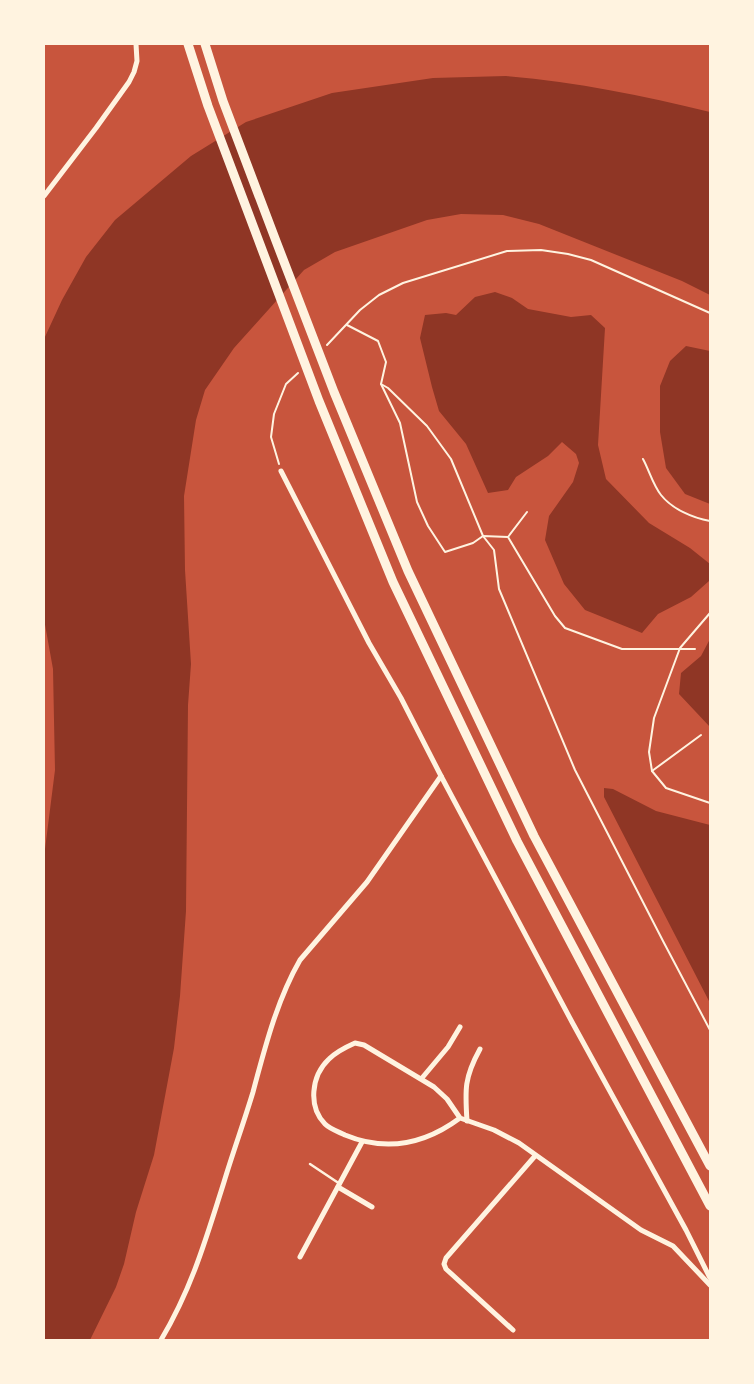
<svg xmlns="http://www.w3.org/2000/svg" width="754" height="1384" viewBox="0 0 754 1384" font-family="Raleway,sans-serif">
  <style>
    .water { fill: #8f3625 }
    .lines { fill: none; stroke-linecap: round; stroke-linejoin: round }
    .path { stroke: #fff3e0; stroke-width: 2 }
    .service { stroke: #fff3e0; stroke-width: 2.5 }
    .minor { stroke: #fff3e0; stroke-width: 5 }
    .motorway { stroke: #fff3e0; stroke-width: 9 }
  </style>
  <rect width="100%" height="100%" fill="#c8553d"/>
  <g class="water">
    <path d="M506,76C576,82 642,95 710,112V295L682,281L539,224L503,215L461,214L427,220L335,252L304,270L234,348L205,390L196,420L184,496L185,570L191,664L188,705L186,911L180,996L174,1048L154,1155L136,1212L124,1264L116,1287L90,1340H44V857L55,770L53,669L44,619V339L62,300L86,257L115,220L191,156L246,122L332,93L433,78Z"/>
    <polygon points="495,292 512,298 528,309 571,317 591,315 605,328 598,445 606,479 649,523 690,548 710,564 709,581 691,597 658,614 642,633 585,610 564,584 545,540 549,516 573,482 579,463 576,454 562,442 548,456 516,477 508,490 488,493 466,444 439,411 432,387 420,338 425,315 446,313 456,315 475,297"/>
    <polygon points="686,346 710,351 710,504 685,494 666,468 660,432 660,386 670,361"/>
    <polygon points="710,639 710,727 679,694 681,673 701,656"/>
    <polygon points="604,788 613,789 656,811 710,825 710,1003 604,797"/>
  </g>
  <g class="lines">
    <g class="path">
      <polyline points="347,325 378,341 386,362 381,384 400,423 417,502 428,526 445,552 473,543 483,536 508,537 555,616 565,628 622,649 695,649"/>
      <polyline points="327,345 360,310 379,295 403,283 507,251 541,250 568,254 591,260 710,313"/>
      <polyline points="381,384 388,388 427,426 451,459 483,536 494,550 499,589 575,770 663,941 710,1030"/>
      <path d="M643,459C649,470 653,485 661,495C672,509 693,518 710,521"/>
      <polyline points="279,464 271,437 274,414 286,384 298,373"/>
      <polyline points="508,537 527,512"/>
      <polyline points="710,613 680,648 654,718 649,752 652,771 666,788 710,803"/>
      <polyline points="652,771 701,735"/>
    </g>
    <polyline class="service" points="310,1164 340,1184"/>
    <g class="minor">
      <polyline points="44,196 96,128 129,82 134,72 137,61 136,44"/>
      <polyline points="281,471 369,643 401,698 441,776 572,1022 686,1230 710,1278"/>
      <polyline points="422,1078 448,1047 460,1027"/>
      <path d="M460,1118C425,1144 386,1152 345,1135C339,1132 330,1129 325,1124C308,1107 311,1076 329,1059C336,1052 346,1047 355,1043L364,1045L434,1087L447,1099L460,1118L494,1130L519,1143L641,1230L673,1246L710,1285"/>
      <path d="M467,1121C465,1090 464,1078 480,1049"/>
      <polyline points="338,1187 372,1207"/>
      <polyline points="300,1257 362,1142"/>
      <polyline points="513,1330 446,1269 444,1264 446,1258 535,1156"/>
      <path d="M161,1340C192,1288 206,1239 224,1182C233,1152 244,1122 253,1092C265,1047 277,1000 300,960L367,882L441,776"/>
    </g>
    <g class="motorway">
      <polyline points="188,44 208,106 319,401 393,582 517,841 710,1206"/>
      <polyline points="205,44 223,101 276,241 334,392 408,571 534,836 710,1166"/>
    </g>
  </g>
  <rect width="754" height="1384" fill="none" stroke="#fff3e0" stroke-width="90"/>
</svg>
